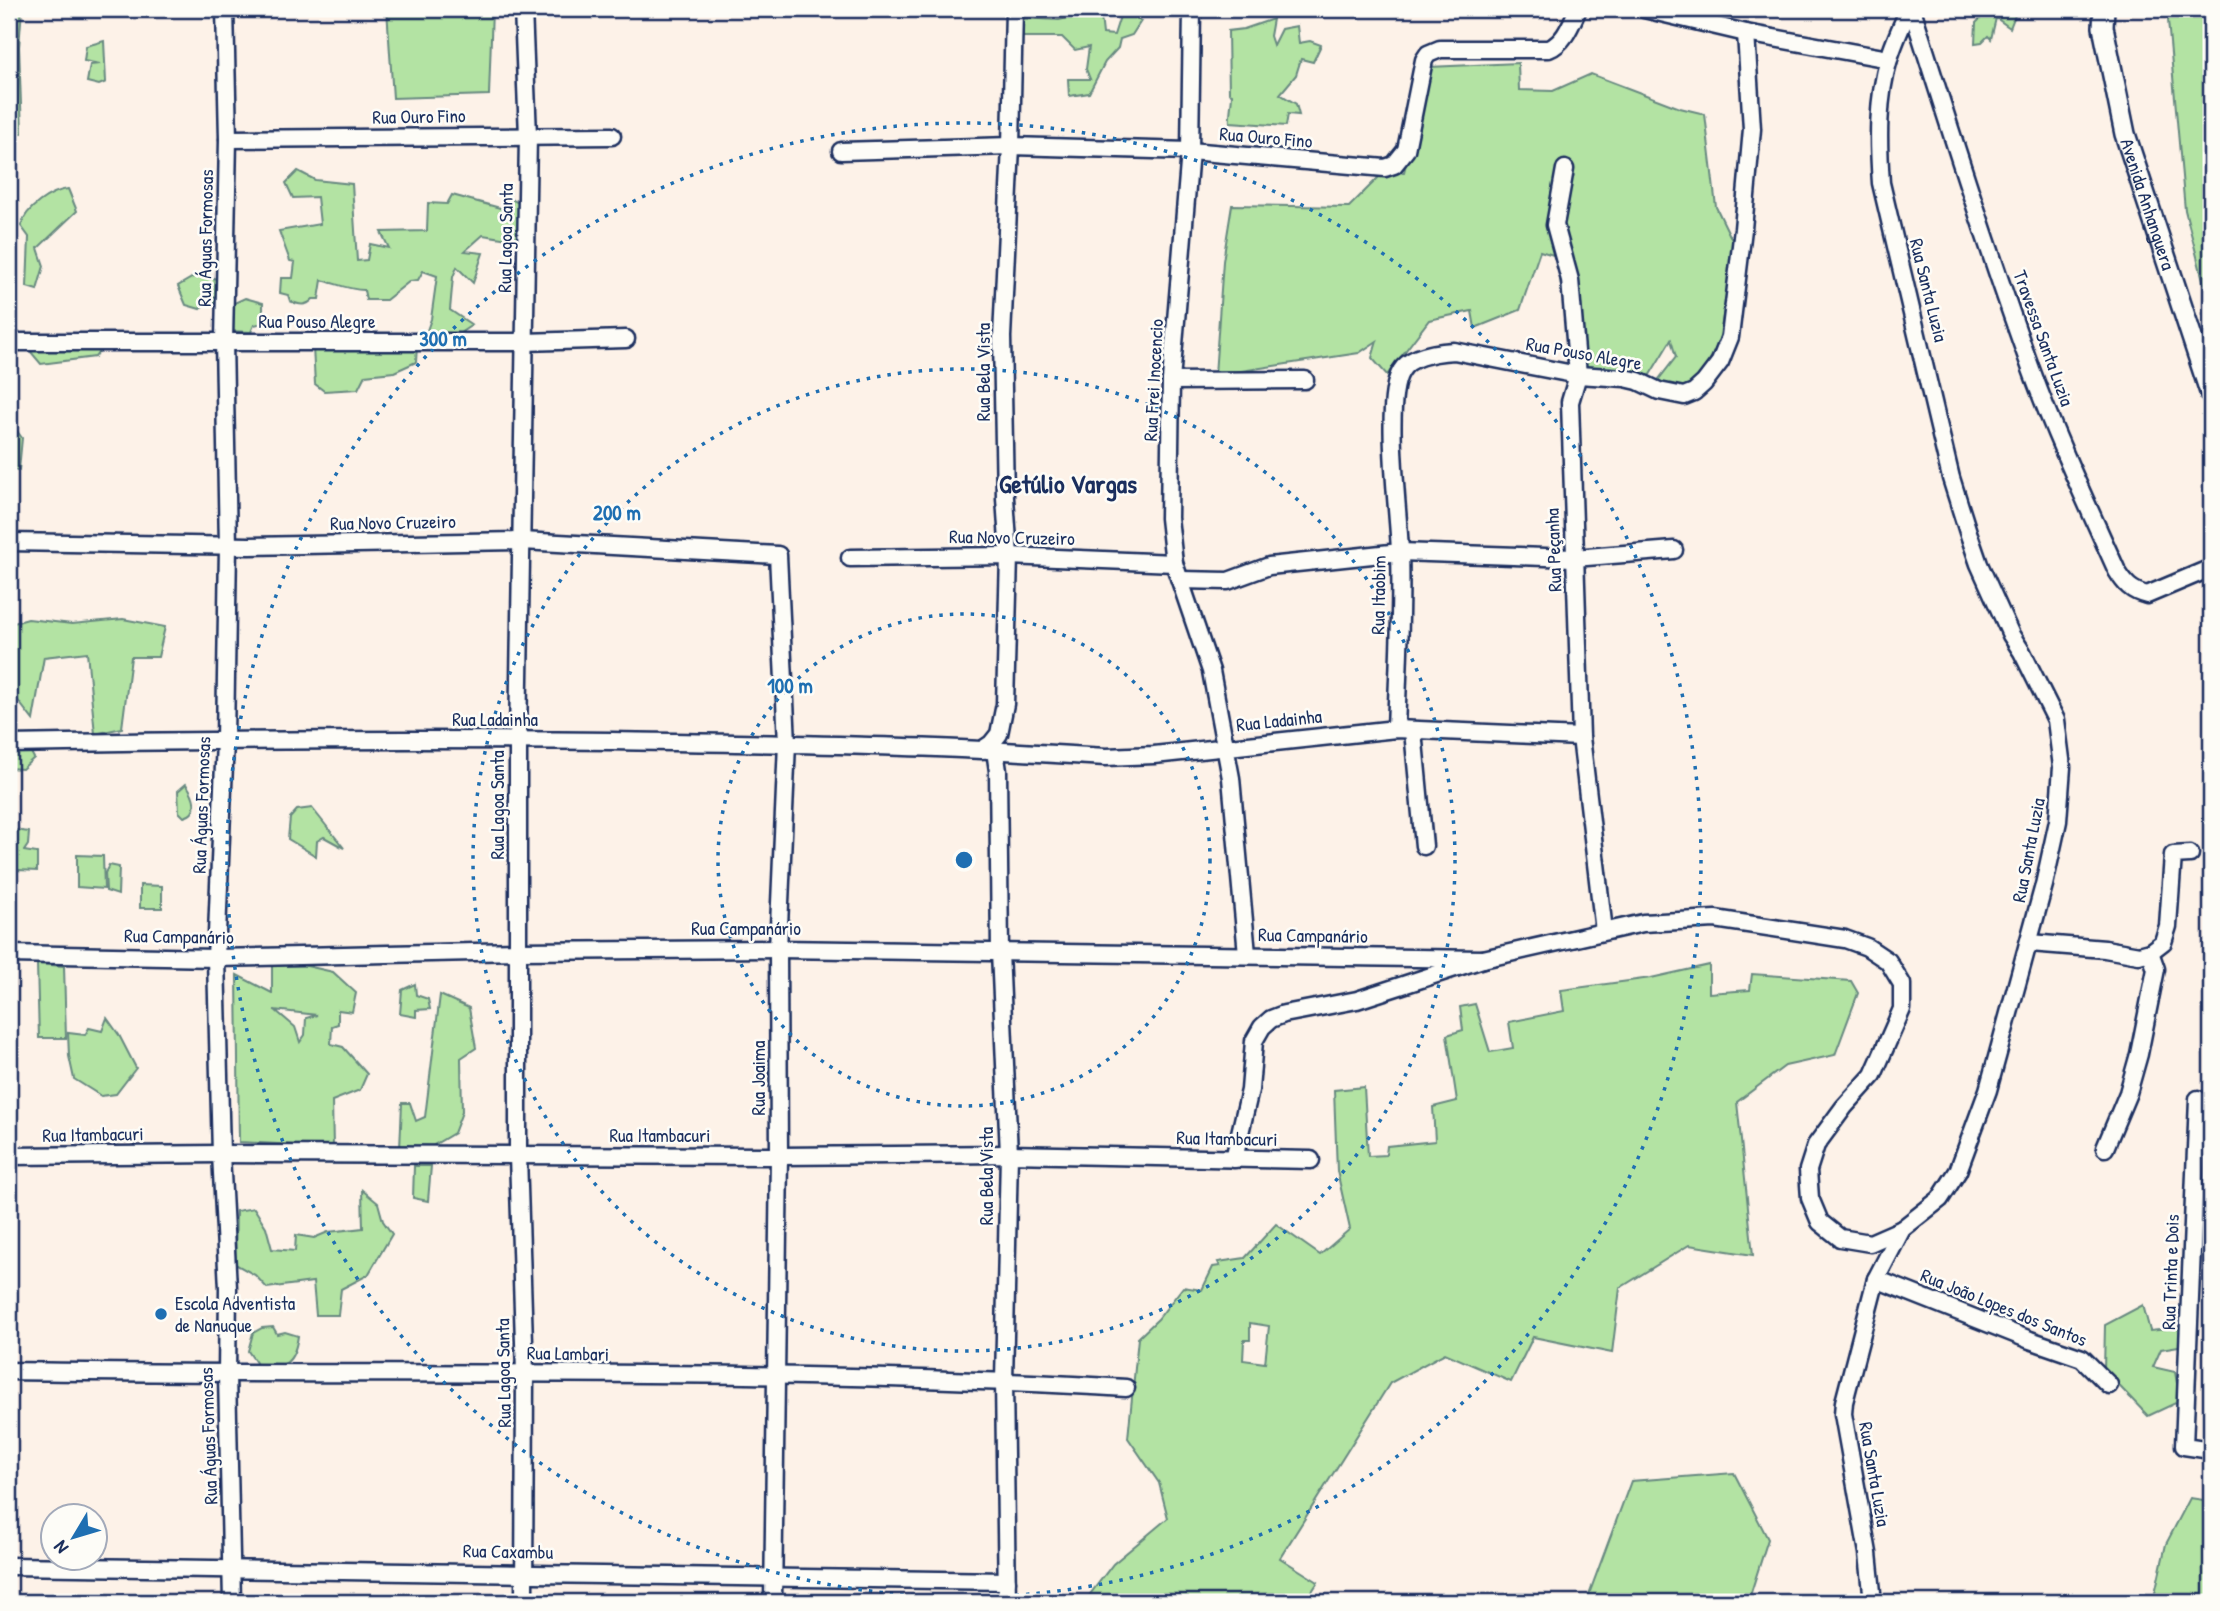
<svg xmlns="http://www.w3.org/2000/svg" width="2220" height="1611" viewBox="0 0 2220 1611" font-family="'Patrick Hand',sans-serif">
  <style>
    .green { fill: #b3e3a3; stroke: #678980; stroke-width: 2; fill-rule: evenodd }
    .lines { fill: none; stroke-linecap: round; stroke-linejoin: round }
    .minor-casing { stroke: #1b2f5e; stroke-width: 21 }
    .tertiary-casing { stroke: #1b2f5e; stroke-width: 24 }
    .minor { stroke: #fdfcf7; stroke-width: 16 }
    .tertiary { stroke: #fdfcf7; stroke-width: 19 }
    .ring { fill: none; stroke: #1f6fb2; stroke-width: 3.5; stroke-dasharray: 3.5 7 }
    .poi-dot { fill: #1f6fb2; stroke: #fdfcf7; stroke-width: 2.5 }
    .labels { text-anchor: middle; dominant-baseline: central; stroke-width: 5; stroke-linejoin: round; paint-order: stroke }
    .street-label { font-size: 19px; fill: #1b2f5e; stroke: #fdfcf7 }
    .poi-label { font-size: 19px; fill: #1b2f5e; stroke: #fdfcf7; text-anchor: start }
    .district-label { font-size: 26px; font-weight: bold; fill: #1b2f5e; stroke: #fdfcf7 }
    .centre { fill: #1f6fb2; stroke: #fdfcf7; stroke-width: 3.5 }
    .ring-label { font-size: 21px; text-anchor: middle; font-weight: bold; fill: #1f6fb2; stroke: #fdfcf7; stroke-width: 5; stroke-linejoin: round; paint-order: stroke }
  </style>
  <rect width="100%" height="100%" fill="#fdf2e8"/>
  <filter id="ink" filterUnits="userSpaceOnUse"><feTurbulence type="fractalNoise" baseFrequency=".0143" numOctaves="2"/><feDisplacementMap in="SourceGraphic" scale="14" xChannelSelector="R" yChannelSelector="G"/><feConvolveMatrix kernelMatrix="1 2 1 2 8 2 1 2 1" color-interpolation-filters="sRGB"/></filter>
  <g filter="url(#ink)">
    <g class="green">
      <polygon points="9,9 22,9 19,47 22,133 9,136"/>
      <polygon points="387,9 492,9 489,95 393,98"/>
      <polygon points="926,9 963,9 963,13 926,15"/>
      <polygon points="1976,9 2017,10 2010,28 1996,18 1991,39 1988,36 1982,42 1975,43 1976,23 1981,18 1980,10"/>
      <polygon points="2167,9 2211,9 2211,311 2185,210"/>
      <polygon points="1121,13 1128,13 1141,21 1132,35 1120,39 1118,48 1105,62 1089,93 1069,96 1068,79 1090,79 1086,69 1089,47 1075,50 1062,37 1023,37 1022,18 1059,20 1081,15 1101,16 1103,34 1114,35"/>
      <path d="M1273,19L1270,36L1273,45L1281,29L1297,26L1299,43L1310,41L1321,45L1313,62L1301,59L1296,75L1280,94L1296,104L1299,115L1288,114L1286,126L1230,122C1229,116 1232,101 1232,94L1229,93L1228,31L1244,29Z"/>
      <polygon points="104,41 106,82 99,85 87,82 90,65 100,64 84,61 86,46"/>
      <polygon points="1518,63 1519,90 1553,91 1591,74 1680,108 1705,114 1716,207 1734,244 1719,342 1700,379 1682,390 1656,383 1676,357 1671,340 1648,378 1582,369 1566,324 1557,256 1540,251 1520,310 1475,328 1472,311 1429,320 1387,375 1372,358 1377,341 1359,353 1215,375 1223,261 1232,205 1349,207 1381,175 1404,172 1429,67"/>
      <path d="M298,171L315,180L352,184L357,261L367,260L370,244L389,248L381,232L427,231L428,203L447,204L452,195L504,209L509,198L521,204V241L483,235L465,251L483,253L473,283L457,267L453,277L450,310L472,325L454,337L425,336L431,319L437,276L423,271L418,280L410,281L386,300H366L364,290C349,290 337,284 322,280L319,299H313C306,307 299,305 290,301L288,295L280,293L281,278H293L295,262L290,261L279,231L320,224L317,197L293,198L286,183Z"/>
      <path d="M68,189L77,211L38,248L44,266L37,290L27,287L29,237L21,226C25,208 51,191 68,189Z"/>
      <polygon points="195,276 220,279 220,305 208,300 200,309 186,305 178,286"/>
      <polygon points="245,298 263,303 263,323 254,325 251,332 228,331 228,306"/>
      <polygon points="105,344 95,357 41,364 25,345"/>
      <polygon points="417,346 416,362 394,372 365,375 358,389 324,391 315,384 313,347"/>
      <polygon points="9,420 22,438 19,470 9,469"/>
      <polygon points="28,619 72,624 123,619 165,627 158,657 131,657 122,728 95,734 87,652 44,657 33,720 12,693 12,683 9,682 10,624"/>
      <polygon points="23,738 34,758 22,769 9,768 9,755"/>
      <path d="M186,784C194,795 201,813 184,817L179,812L178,791Z"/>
      <polygon points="312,808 344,848 324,837 317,841 316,856 288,839 290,818 297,810"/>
      <polygon points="15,830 29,832 28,845 24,851 37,853 37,871 18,870 9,875 9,839"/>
      <polygon points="77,855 103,856 104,889 77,887"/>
      <polygon points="109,865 119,867 118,895 106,891 105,873"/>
      <polygon points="140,885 162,886 162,908 140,908"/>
      <polygon points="37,964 64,966 66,1038 39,1038"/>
      <path d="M298,964L333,972L356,993L352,1012L338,1010V1024L332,1026L331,1044L343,1047L367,1074L360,1090L332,1101L333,1147L239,1142L237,975L272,993V966ZM275,1010H274L317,1015L306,1018L305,1035L300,1042L295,1027Z"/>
      <path d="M1709,965V993L1750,990L1752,974L1851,981L1858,993L1835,1055L1785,1066L1737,1102L1753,1255L1689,1245L1620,1288L1612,1353L1533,1337L1511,1382L1445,1353L1390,1383L1280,1558L1318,1582L1305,1602H1086L1088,1597L1113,1564L1168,1518L1159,1483L1128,1438L1138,1338L1158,1319L1183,1287L1202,1290L1213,1267L1220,1266L1218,1262L1245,1258L1276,1224L1320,1255L1350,1229L1337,1171L1334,1090L1364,1087L1368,1156L1386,1155L1387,1146L1435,1141L1433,1107L1457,1101L1447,1035L1463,1030L1460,1007L1475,1004L1490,1052L1513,1048L1509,1022L1564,1011L1561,990L1651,978ZM1250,1323L1269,1326L1265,1363L1243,1360L1244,1340H1250Z"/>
      <polygon points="415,984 416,995 428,999 430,1009 416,1010 416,1017 400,1014 402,990"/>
      <polygon points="440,995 469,1008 476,1048 461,1058 462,1112 454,1133 427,1149 400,1149 402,1103 410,1103 416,1121 425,1117"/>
      <polygon points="107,1018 119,1035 136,1068 116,1094 101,1096 74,1079 69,1056 68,1033 85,1035 89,1028 102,1031"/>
      <polygon points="414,1166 431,1166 428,1201 413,1198"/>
      <polygon points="362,1190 378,1203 383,1221 392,1234 368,1275 341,1289 338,1315 316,1315 313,1282 267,1288 255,1275 235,1264 236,1211 254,1208 266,1227 272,1249 295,1251 296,1235 314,1238 328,1232 363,1228"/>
      <polygon points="2143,1305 2150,1331 2186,1327 2185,1345 2161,1349 2153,1367 2175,1372 2180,1401 2148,1416 2104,1370 2105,1325"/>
      <path d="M273,1327L277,1334L285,1332L298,1336C294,1363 286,1368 259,1367L248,1351L253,1333L262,1328Z"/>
      <polygon points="1734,1473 1768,1539 1748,1602 1567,1602 1588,1597 1631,1481"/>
      <polygon points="2190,1498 2211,1501 2211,1602 2153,1602 2166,1544"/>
    </g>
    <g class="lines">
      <defs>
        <g id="minor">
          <polyline points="225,9 228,139 224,341 228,546 225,740 216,958 221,1154 228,1288 227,1374 232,1602"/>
          <polyline points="523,9 528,136 518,740 518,1156 525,1373 524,1602"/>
          <polyline points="1192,9 1190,151 1171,381 1169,518 1174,563 1211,671 1225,746 1231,778 1247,954"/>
          <polyline points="1644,9 1746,33 1889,59"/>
          <path d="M1912,9C1950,129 1988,250 2031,369C2056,438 2087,504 2117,571C2125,584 2131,591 2147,595L2211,568"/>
          <polyline points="228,139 612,136"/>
          <path d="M841,151L1011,146L1190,151L1385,168L1394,165L1406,150L1424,60L1428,54L1440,49H1549C1565,42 1571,24 1578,9"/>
          <polyline points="1565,169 1555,225 1570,280 1578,375 1570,402 1581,737 1604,931"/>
          <polyline points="9,342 524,342 626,339"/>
          <polyline points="1171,381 1305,380"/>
          <polyline points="9,542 249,546 522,541 778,555 787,743 778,949 779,1156 773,1602"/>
          <polyline points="850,558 1009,556 1174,563"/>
          <polyline points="1180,580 1228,581 1269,566 1400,552 1574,558 1674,550"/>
          <path d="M1396,729C1398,670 1402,610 1400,552C1399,514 1383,400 1401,371C1410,355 1438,352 1454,351L1578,375L1625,378L1638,381L1659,391L1684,396L1694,392L1704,383L1720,362L1730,337L1743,229L1752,129L1746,33"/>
          <polyline points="1413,731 1424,846"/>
          <path d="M9,744C210,740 411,739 612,741C735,743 858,744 982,750L991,744L999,734L1005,704L1009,556L1005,498L1002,337L1011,146L1014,9"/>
          <polyline points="987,750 1106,757 1154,755 1396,729 1581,737"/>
          <polyline points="995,750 998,771 1000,952 1009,1154 1004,1381 1007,1602"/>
          <polyline points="2030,943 2105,949 2139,955 2150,952 2163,942 2168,926 2173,855 2190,854"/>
          <polyline points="9,954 216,958 518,951 778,949 1483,959"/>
          <polyline points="2198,1099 2184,1446 2211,1450"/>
          <polyline points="2105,1148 2128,1093 2139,1054 2156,969 2150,952"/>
          <polyline points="9,1156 221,1154 779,1156 1009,1154 1311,1160"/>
          <polyline points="1234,1159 1250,1090 1254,1041 1262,1027 1271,1019 1284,1014 1357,1000 1483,959 1643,923 1715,919 1845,939 1867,947 1888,961 1902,984 1902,1009 1873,1075 1844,1107 1816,1145 1808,1170 1810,1198 1820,1222 1840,1238 1870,1243 1902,1229"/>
          <polyline points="1876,1279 2030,1340 2082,1358 2109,1385"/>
          <path d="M9,1371C381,1377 754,1366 1126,1388"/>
          <polyline points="9,1566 1007,1581"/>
          <path d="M1873,1602L1868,1553L1843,1414L1844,1402L1876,1279L1902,1229L1940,1199L1958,1171L1988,1090L2044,885L2058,821L2062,767L2056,720L2022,652L2011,635L1979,564L1968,532L1951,478L1881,183C1878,142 1877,99 1889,59C1894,42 1902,25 1909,9"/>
        </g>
        <g id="tertiary">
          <path id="s1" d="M2104,9L2103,27L2125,134L2211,395"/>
        </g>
      </defs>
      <use href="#minor" class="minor-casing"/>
      <use href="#tertiary" class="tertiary-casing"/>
      <use href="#minor" class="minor"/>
      <use href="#tertiary" class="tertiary"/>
    </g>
  </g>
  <g class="ring">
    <circle cx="964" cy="860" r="246"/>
    <circle cx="964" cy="860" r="491"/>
    <circle cx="964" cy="860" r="737"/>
  </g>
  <circle class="poi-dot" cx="161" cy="1314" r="7"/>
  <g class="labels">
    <g class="street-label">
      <text transform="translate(419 116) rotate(-1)">Rua Ouro Fino</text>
      <text transform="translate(1266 137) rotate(5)">Rua Ouro Fino</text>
      <text stroke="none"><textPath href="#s1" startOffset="201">Avenida Anhanguera</textPath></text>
      <text transform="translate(205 238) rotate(-89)">Rua Águas Formosas</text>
      <text transform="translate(505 238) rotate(-89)">Rua Lagoa Santa</text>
      <text transform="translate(1929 290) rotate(76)">Rua Santa Luzia</text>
      <text x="317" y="321">Rua Pouso Alegre</text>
      <text transform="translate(2044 338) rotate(70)">Travessa Santa Luzia</text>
      <text transform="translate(1584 353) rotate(10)">Rua Pouso Alegre</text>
      <text transform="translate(983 372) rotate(-90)">Rua Bela Vista</text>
      <text transform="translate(1153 380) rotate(-87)">Rua Frei Inocencio</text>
      <text transform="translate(393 522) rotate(-1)">Rua Novo Cruzeiro</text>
      <text transform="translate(1012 537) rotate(1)">Rua Novo Cruzeiro</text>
      <text transform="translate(1553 550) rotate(-92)">Rua Peçanha</text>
      <text transform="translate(1378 595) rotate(-89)">Rua Itaobim</text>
      <text x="495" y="719">Rua Ladainha</text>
      <text transform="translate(1279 720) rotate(-6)">Rua Ladainha</text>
      <text transform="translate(201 805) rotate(-88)">Rua Águas Formosas</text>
      <text transform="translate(497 805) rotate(-90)">Rua Lagoa Santa</text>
      <text transform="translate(2028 850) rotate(-79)">Rua Santa Luzia</text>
      <text x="746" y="928">Rua Campanário</text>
      <text transform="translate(1313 935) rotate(1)">Rua Campanário</text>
      <text transform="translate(179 936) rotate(1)">Rua Campanário</text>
      <text transform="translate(758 1078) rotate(-90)">Rua Joaima</text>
      <text transform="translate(93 1134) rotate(-1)">Rua Itambacuri</text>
      <text x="660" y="1135">Rua Itambacuri</text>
      <text transform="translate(1227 1138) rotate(1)">Rua Itambacuri</text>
      <text transform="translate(986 1176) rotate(-90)">Rua Bela Vista</text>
      <text transform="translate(2170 1272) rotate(-88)">Rua Trinta e Dois</text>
      <text transform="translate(2004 1307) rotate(22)">Rua João Lopes dos Santos</text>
      <text transform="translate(568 1353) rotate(1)">Rua Lambari</text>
      <text transform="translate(503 1373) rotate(-91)">Rua Lagoa Santa</text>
      <text transform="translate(208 1436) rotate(-92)">Rua Águas Formosas</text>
      <text transform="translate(1875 1474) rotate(80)">Rua Santa Luzia</text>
      <text transform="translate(508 1551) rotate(1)">Rua Caxambu</text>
    </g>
    <g class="poi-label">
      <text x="175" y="1303">Escola Adventista<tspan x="175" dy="22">de Nanuque</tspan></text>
    </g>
    <g class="district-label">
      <text x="1068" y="483">Getúlio Vargas</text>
    </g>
  </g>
  <circle cx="964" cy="860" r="10" class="centre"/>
  <g class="ring-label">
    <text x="443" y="346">300 m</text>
    <text x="617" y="520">200 m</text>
    <text x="790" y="693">100 m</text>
  </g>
  <rect width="2220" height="1611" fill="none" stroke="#fdfcf7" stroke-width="35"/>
  <rect x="18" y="18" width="2185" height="1576" fill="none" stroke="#1b2f5e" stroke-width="2.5" filter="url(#ink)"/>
  <g transform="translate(74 1537) rotate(232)"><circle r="33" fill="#fdfcf7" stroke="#a3aaba" stroke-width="2"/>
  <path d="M0-5L12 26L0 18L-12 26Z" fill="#1f6fb2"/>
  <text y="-10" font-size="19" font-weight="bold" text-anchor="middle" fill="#1b2f5e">N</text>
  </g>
</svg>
